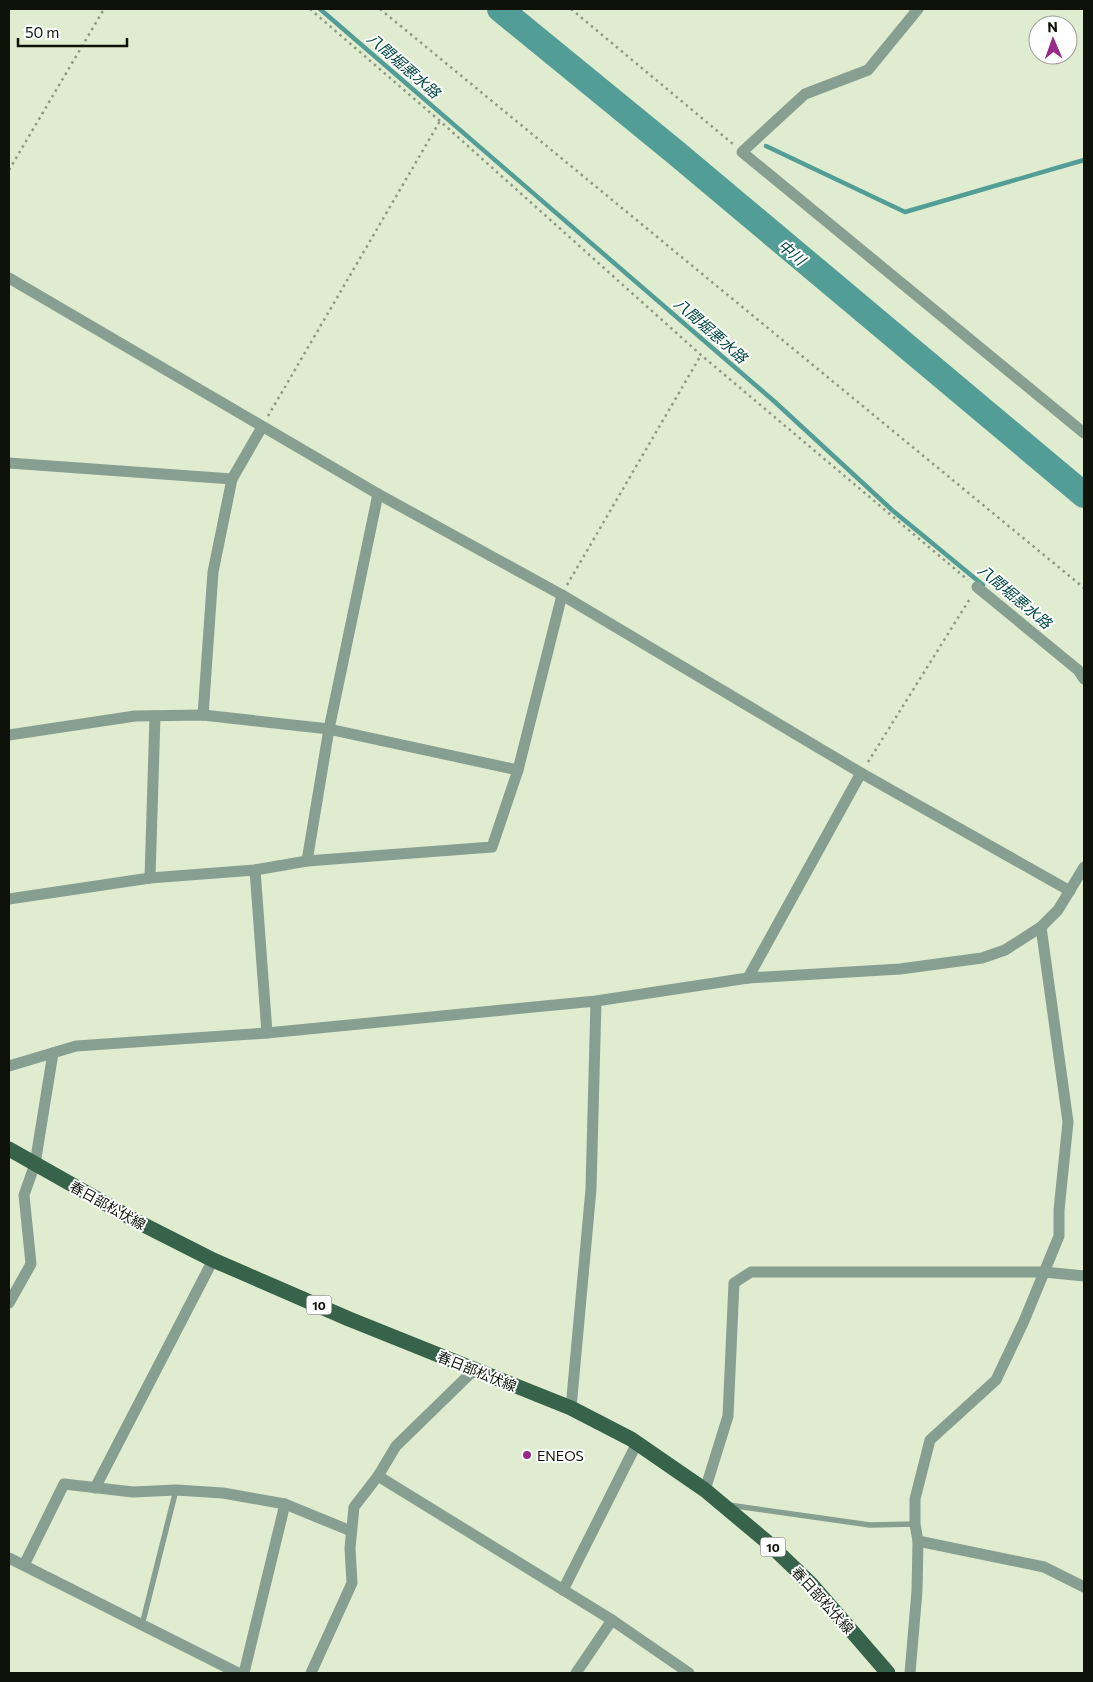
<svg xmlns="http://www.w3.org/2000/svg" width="1093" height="1682" viewBox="0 0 1093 1682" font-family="Commissioner,'Noto Sans JP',sans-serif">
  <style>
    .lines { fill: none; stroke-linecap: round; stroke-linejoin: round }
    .stream { stroke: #539d97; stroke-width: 4.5 }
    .river { stroke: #539d97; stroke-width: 26 }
    .path { stroke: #8f9983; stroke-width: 2.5; stroke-dasharray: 2.5 4; stroke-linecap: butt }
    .lane { stroke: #879f90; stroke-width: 5.5 }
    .street { stroke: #879f90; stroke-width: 11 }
    .primary { stroke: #37634a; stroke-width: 15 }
    .poi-dot { fill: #982989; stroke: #fff; stroke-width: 2 }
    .labels { text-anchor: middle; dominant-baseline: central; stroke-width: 4; stroke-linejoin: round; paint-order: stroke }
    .shield { fill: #fff; stroke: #565952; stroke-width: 1 }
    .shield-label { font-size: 12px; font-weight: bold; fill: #0e1208 }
    .street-label { font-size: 14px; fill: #0e1208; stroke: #fff }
    .poi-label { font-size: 14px; fill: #0e1208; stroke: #fff; text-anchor: start }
    .water-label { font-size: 15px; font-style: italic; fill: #004743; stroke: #fff }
  </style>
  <rect width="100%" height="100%" fill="#dfeccf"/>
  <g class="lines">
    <g class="stream">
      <polyline points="320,9 775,402 892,510 983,585"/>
      <polyline points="766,146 905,212 1084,160"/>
    </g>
    <polyline class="river" points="500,9 675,152 1084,495"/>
    <g class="path">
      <polyline points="310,9 440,121 701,355 968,580"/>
      <polyline points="380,9 1084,588"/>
      <polyline points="571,9 733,144"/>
      <polyline points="9,170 104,9"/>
      <polyline points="268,416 440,121"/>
      <polyline points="567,585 701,355"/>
      <polyline points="868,762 971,597"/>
    </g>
    <g class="lane">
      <polyline points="729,1505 870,1525 915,1524"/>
      <polyline points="142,1625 176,1490"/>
    </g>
    <g class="street">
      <polyline points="918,9 868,70 805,94 742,152 1084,433"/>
      <polyline points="9,278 378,494 562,595 861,773 1070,891"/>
      <polyline points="9,463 232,479"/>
      <polyline points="977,587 1078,670 1084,679"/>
      <polyline points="203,715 213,572 232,479 262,427"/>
      <polyline points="9,735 135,716 203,715 329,729 518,770"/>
      <polyline points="307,861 329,729 378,494"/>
      <polyline points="255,870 267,1033"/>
      <polyline points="150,878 155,716"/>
      <polyline points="9,899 150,878 255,870 307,861 492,847 518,770 562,595"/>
      <polyline points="748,978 861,773"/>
      <polyline points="9,1066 76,1046 267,1033 596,1001 748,978 900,969 982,958 1005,950 1041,927 1058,910 1084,867"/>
      <polyline points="9,1303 31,1264 24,1195 35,1164 53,1053"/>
      <polyline points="571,1408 591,1189 596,1001"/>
      <polyline points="378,1476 612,1620 689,1673"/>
      <polyline points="95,1488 213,1260"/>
      <polyline points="705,1490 728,1416 734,1283 751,1272 1044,1272 1084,1276"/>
      <polyline points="918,1541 1044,1567 1084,1587"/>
      <polyline points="9,1558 238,1673"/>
      <polyline points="24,1565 64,1484 133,1492 176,1490 223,1493 285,1504 351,1531"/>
      <polyline points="563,1590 637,1443"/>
      <polyline points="244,1673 285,1504"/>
      <polyline points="311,1673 352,1583 350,1548 354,1507 378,1476 396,1446 474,1370"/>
      <polyline points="576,1673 612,1620"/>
      <polyline points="910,1673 917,1591 918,1541 915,1524 915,1499 930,1440 996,1380 1024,1321 1059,1236 1059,1210 1068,1122 1041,927"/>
    </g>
    <polyline class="primary" points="9,1149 138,1222 213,1260 349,1319 571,1408 631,1439 705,1490 766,1541 811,1584 888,1673"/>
  </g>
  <circle class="poi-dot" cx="527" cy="1455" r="5"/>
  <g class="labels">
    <g class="shield">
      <rect x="306.5" y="1295.5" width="25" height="19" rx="4"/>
      <rect x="760.5" y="1537.5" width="25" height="19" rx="4"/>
    </g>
    <g class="shield-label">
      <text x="319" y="1305">10</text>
      <text x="773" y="1547">10</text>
    </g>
    <g class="street-label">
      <text transform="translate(108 1205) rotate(29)">春日部松伏線</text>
      <text transform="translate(477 1371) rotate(22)">春日部松伏線</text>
      <text transform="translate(823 1600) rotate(48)">春日部松伏線</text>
    </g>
    <g class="poi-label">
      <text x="537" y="1455">ENEOS</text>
    </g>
    <g class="water-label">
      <text transform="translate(404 65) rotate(41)">八間堀悪水路</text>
      <text transform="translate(792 252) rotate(40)">中川</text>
      <text transform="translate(711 330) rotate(41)">八間堀悪水路</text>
      <text transform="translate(1015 596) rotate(40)">八間堀悪水路</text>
    </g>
  </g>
  <rect width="1093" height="1682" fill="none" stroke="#0e1208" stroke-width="20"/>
  <g transform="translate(1053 40) rotate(358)"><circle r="24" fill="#ffffff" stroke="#9fa09c"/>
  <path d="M0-4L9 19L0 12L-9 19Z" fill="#982989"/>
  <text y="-8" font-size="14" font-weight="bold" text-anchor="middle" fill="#0e1208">N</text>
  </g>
  <path d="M18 38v8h109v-8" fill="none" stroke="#0e1208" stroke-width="2.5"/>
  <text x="25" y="38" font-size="15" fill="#0e1208" stroke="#ffffff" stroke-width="4" paint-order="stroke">50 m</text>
</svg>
